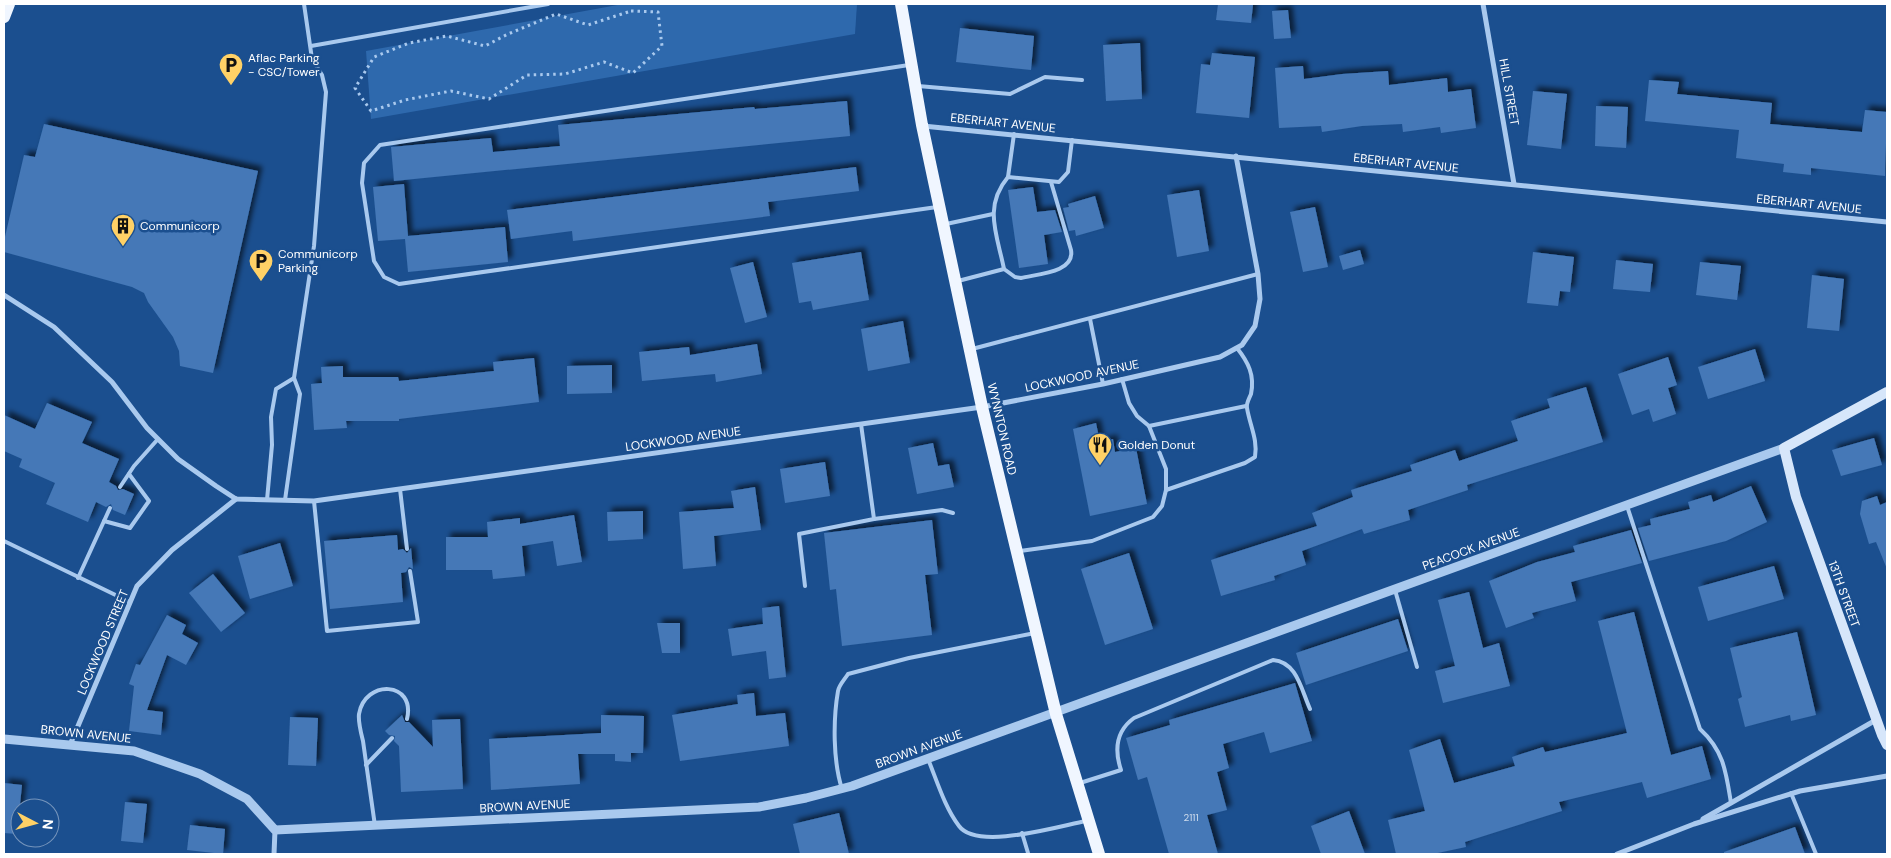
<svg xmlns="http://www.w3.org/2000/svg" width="1891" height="858" viewBox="0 0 1891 858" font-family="'DM Sans',sans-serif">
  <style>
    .green { fill: #2e69ad }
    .building { fill: #4478b7; filter: url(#shadow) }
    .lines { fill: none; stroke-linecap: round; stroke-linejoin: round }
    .path { stroke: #a9c9ee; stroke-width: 3; stroke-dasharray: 2.5 4; stroke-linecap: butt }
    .service { stroke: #a9c9ee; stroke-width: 4 }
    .minor { stroke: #a9c9ee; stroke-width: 5 }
    .tertiary { stroke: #a9c9ee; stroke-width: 9 }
    .secondary { stroke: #d6e6fa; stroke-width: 10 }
    .primary { stroke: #f0f6ff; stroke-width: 12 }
    .labels { text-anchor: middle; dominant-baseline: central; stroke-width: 5; stroke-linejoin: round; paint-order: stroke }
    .number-label { font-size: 10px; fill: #d0dded }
    .poi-label { font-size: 12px; fill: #fff; stroke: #1b4f8f; text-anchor: start }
    .street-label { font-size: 12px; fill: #fff; stroke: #1b4f8f }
  </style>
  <defs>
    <filter id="shadow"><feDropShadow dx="4.5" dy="-4.5" stdDeviation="2.5" flood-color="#0009"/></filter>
  </defs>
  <rect width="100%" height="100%" fill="#1b4f8f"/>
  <polygon class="green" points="623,4 857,4 855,34 371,119 366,51"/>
  <g class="building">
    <polygon points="1218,4 1253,5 1251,23 1216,20"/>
    <polygon points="1288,10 1291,38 1274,39 1272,11"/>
    <polygon points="960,28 1034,36 1031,70 956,62"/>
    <polygon points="1140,43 1142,99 1106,101 1103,45"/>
    <polygon points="1212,53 1255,57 1249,118 1196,113 1201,64 1210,65"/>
    <polygon points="1303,66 1304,79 1342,74 1388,71 1389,85 1447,78 1448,92 1471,89 1476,128 1441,133 1440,127 1403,132 1402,124 1362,126 1322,132 1321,126 1279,128 1275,68"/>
    <polygon points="1649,80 1679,82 1677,94 1772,103 1770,124 1862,132 1865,110 1887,112 1885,176 1811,168 1811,175 1783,172 1784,164 1736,158 1739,130 1645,121"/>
    <polygon points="1533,91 1567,94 1561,149 1527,145"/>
    <polygon points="847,101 850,136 394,181 391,147 491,138 493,152 560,146 558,125 754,107 755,109"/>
    <polygon points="1596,106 1628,107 1626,148 1595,146"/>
    <polygon points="44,124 258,171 213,373 180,366 179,351 173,337 148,302 144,293 132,287 4,252 4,241 24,155 35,157"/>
    <polygon points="856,167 859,191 768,202 770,216 573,241 572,231 511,239 507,210"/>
    <polygon points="404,184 408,236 505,227 508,262 408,272 405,239 378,241 373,187"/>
    <polygon points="1033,187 1037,212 1055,210 1062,232 1044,235 1048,264 1019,268 1008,190"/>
    <polygon points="1199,190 1209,251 1177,257 1167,195"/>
    <polygon points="1095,196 1104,228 1076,236 1075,230 1069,231 1063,208 1069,207 1068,204"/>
    <polygon points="1315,207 1328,267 1303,272 1290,212"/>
    <polygon points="1360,250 1364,264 1343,270 1339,256"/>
    <polygon points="861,252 869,300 813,310 811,301 799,303 792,263"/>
    <polygon points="1533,252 1574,257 1570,292 1560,291 1558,306 1527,303"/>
    <polygon points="1616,260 1653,264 1650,292 1613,289"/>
    <polygon points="753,262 767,317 745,323 730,268"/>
    <polygon points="1700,262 1741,266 1737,300 1696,295"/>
    <polygon points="1812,275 1844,279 1839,331 1807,328"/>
    <polygon points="903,321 910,363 868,371 861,329"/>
    <polygon points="757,344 762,374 716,382 715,374 642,381 639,352 689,347 690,355"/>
    <polygon points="1755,349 1765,381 1708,399 1698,367"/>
    <polygon points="1668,357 1677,385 1668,388 1676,414 1653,422 1649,409 1632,415 1618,374"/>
    <polygon points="534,358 539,402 399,419 399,421 346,421 347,428 314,430 311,384 322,383 321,367 343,366 343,377 398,377 399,381 494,371 493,362"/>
    <polygon points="612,365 612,393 567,394 567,366"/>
    <polygon points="1586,387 1603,442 1467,485 1468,490 1408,510 1410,520 1364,534 1362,529 1302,551 1306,565 1274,576 1275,580 1221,596 1211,560 1317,526 1312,513 1353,497 1351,490 1412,471 1410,465 1455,450 1459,461 1518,441 1511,421 1550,408 1547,399"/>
    <polygon points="47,403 92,422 82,443 119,459 109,482 116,486 118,490 123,489 134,494 125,515 113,510 111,504 106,507 96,502 88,522 46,504 55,483 19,467 22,459 4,451 4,415 35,429"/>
    <polygon points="1096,423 1100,442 1113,439 1115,452 1136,448 1147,504 1090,516 1073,429"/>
    <polygon points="1874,438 1882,465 1841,476 1832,450"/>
    <polygon points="933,443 938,466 949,464 954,487 917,494 908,448"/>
    <polygon points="825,462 830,496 785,503 780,469"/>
    <polygon points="1751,486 1767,522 1726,541 1649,561 1638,528 1651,525 1650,519 1690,509 1688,502 1711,495 1713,502"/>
    <polygon points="755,487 761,530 714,536 716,566 683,569 679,512 734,508 731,491"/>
    <polygon points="1877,496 1880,505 1887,502 1887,569 1876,542 1869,544 1860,514 1862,501"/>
    <polygon points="643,511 643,539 608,541 607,512"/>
    <polygon points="574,515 582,562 557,566 553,541 522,546 525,576 493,579 492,570 446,570 446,537 488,537 487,522 520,518 520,524"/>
    <polygon points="932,520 938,574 925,575 932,635 842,646 836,589 830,590 824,533"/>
    <polygon points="1631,530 1642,563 1571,582 1576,601 1532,613 1534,618 1506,628 1489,581 1537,562 1575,552 1573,546"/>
    <polygon points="397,535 398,550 403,549 407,553 411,548 413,569 409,567 406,572 401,573 403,602 330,609 324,541"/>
    <polygon points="280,543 293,586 250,599 238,556"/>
    <polygon points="1129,553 1153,629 1105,645 1081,569"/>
    <polygon points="1774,566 1784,599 1708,621 1698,587"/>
    <polygon points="213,574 245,613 221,632 189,593"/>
    <polygon points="1469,592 1483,648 1499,643 1510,686 1443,703 1435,671 1455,666 1438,600"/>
    <polygon points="779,606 786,677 769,679 766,651 732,656 728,629 763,624 762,608"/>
    <polygon points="1634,612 1671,755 1702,746 1711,779 1647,798 1642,782 1559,802 1562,811 1465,842 1466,847 1433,854 1396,854 1388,820 1425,811 1409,750 1440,739 1454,783 1515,766 1512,757 1543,747 1545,752 1627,733 1598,621"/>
    <polygon points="167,615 186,625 182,634 198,643 186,665 167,655 147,710 163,712 161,735 129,731 134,686 129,684 136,664 140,665"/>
    <polygon points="1398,619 1408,651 1306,685 1296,653"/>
    <polygon points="657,623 680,623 680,653 662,653"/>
    <polygon points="1797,632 1816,715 1791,721 1790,715 1745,727 1738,699 1742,697 1730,648"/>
    <polygon points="1295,683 1312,741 1270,753 1264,732 1223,744 1229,768 1217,772 1227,810 1207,815 1218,854 1169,854 1147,777 1138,780 1126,738 1170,725 1169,720"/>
    <polygon points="754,693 756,716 785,713 789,746 680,761 672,715 738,704 737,695"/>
    <polygon points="402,715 405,722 409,722 433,747 432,720 460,719 463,789 401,792 399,746 394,741 395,736 389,735 385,731"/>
    <polygon points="601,715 644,716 643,753 631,753 631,762 615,761 615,754 578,754 580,784 491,790 489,739 601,733"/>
    <polygon points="290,717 318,718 316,766 288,765"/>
    <polygon points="4,783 22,785 17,834 4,833"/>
    <polygon points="125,802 147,804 143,843 121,841"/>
    <polygon points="1349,811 1365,854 1321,854 1311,826"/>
    <polygon points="839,813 849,854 800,854 793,824"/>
    <polygon points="190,825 225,829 223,854 187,850"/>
    <polygon points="1795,827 1805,854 1724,854 1724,852"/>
  </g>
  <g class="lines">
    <polygon class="path" points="631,11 658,12 662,46 633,73 604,62 565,74 527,75 489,99 451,91 405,100 371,111 355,88 374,57 409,43 447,36 485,46 508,34 556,14 588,25"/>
    <g class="service">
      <polyline points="311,46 548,4"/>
      <polyline points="909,65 380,145 364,163 362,183 374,261 384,277 399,284 937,207"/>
      <polyline points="918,86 1010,94 1045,77 1082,80"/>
      <polyline points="1008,177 1014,134"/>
      <polyline points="946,224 993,214"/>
      <path d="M1004,269C997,234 983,207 1008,177L1059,182L1068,172L1072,140"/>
      <path d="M958,281L1004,269L1015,277L1021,278C1037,274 1075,273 1071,250L1051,182"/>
      <polyline points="1090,319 1103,384"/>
      <polyline points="972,349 1258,274"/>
      <polyline points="1149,426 1246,406"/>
      <polyline points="120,487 134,466 158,439"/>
      <polyline points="400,489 407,549"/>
      <path d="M1166,490L1245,463L1255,457C1258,440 1250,426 1247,408C1246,403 1249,399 1251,394C1255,375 1248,362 1237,348"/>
      <polyline points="267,500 272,445 271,417 276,389 294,378"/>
      <polyline points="285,500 300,394 294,378 314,246 326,92 322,75 312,59 304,4"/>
      <polyline points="314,501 327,631 418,622 410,571"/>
      <path d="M1627,506L1700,729C1724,751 1726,772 1731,803"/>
      <polyline points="874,519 942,510 953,513"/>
      <polyline points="104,521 130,528 149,501 129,474"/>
      <polyline points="4,541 130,602"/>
      <polyline points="1020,551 1092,541 1153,517 1162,506 1166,490 1166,469 1149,426 1137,416 1129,403 1122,379"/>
      <polyline points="78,578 110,508"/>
      <polyline points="805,586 799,534 874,519 861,424"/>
      <polyline points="1395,590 1417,667"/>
      <path d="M928,759C937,781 945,808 959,826C977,851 1059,826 1086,821"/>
      <polyline points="366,765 392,738"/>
      <path d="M1080,783L1121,770C1114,749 1116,731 1134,718L1273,660C1297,662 1301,689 1310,709"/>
      <path d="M842,789C833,761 833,720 838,691C839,685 845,679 848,674L909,658L1035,633"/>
      <polyline points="1791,793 1816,854"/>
      <path d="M375,826C371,798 367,769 363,741C361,733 358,722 359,714C365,679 416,681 407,719"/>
      <polyline points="1022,833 1028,853"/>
    </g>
    <g class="minor">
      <polyline points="1483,4 1514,184"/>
      <polyline points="923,126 1887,222"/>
      <polyline points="4,295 54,327 112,382 147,428 178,459 216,486 236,499 314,501 982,407 1103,384 1220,357 1242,345 1255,326 1260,299 1258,274 1236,156"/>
      <polyline points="70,745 137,586 172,550 236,499"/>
      <polyline points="1703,819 1876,720"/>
      <polyline points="274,854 275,830"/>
      <polyline points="1617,854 1694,824 1800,791 1887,776"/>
    </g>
    <polyline class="tertiary" points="4,739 134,751 200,774 247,799 275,830 759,807 806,798 852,786 1784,448"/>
    <polyline class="secondary" points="1887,392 1784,448 1796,497 1882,735 1887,745"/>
    <g class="primary">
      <polyline points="901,4 922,125 982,407 1056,714 1099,854"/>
      <polyline points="4,17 9,4"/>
    </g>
  </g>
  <defs>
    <symbol id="parking-pin" viewBox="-11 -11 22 30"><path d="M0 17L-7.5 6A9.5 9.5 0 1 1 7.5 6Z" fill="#ffd166" stroke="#1b4f8f"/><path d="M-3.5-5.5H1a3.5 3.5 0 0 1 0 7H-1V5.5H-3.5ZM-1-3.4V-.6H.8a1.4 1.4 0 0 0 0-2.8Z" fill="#111"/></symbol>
    <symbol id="building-pin" viewBox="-11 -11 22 30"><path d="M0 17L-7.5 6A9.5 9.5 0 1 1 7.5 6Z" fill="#ffd166" stroke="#1b4f8f"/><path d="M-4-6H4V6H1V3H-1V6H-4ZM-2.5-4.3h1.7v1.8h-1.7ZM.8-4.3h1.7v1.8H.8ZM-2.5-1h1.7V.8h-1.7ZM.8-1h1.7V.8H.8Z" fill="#111"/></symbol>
    <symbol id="restaurant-pin" viewBox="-11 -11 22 30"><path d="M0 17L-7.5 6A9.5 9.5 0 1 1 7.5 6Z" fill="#ffd166" stroke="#1b4f8f"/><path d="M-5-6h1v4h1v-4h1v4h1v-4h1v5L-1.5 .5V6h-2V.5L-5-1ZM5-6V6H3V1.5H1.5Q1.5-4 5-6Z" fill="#111"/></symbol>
  </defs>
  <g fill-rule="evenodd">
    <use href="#parking-pin" x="217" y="51" width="28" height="38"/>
    <use href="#building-pin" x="109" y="212" width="28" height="38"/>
    <use href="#parking-pin" x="247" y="247" width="28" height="38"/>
    <use href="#restaurant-pin" x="1086" y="431" width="28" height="38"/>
  </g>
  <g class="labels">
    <g class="number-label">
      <text x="1191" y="817">2111</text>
    </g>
    <g class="poi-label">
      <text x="248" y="58">Aflac Parking<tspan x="248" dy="14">- CSC/Tower</tspan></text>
      <text x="140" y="226">Communicorp</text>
      <text x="278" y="254">Communicorp<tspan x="278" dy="14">Parking</tspan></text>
      <text x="1118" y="445">Golden Donut</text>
    </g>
    <g class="street-label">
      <text transform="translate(1509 92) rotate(80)">HILL STREET</text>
      <text transform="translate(1003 123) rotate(6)">EBERHART AVENUE</text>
      <text transform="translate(1406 163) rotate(6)">EBERHART AVENUE</text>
      <text transform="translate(1809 204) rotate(6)">EBERHART AVENUE</text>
      <text transform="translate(1082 376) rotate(-12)">LOCKWOOD AVENUE</text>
      <text transform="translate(1002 429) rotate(77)">WYNNTON ROAD</text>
      <text transform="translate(683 439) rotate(-8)">LOCKWOOD AVENUE</text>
      <text transform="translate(1471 549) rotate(-20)">PEACOCK AVENUE</text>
      <text transform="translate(1844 594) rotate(70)">13TH STREET</text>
      <text transform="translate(103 642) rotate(-67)">LOCKWOOD STREET</text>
      <text transform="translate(86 734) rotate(6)">BROWN AVENUE</text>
      <text transform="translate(919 749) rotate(-20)">BROWN AVENUE</text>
      <text transform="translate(525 806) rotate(-3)">BROWN AVENUE</text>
    </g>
  </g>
  <rect width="1891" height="858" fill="none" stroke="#ffffff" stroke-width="10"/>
  <g transform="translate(35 823) rotate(96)"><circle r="24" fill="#1b4f8f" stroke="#7695bc"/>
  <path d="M0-4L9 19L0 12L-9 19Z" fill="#ffd166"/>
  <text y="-8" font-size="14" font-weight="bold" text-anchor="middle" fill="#ffffff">N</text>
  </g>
</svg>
